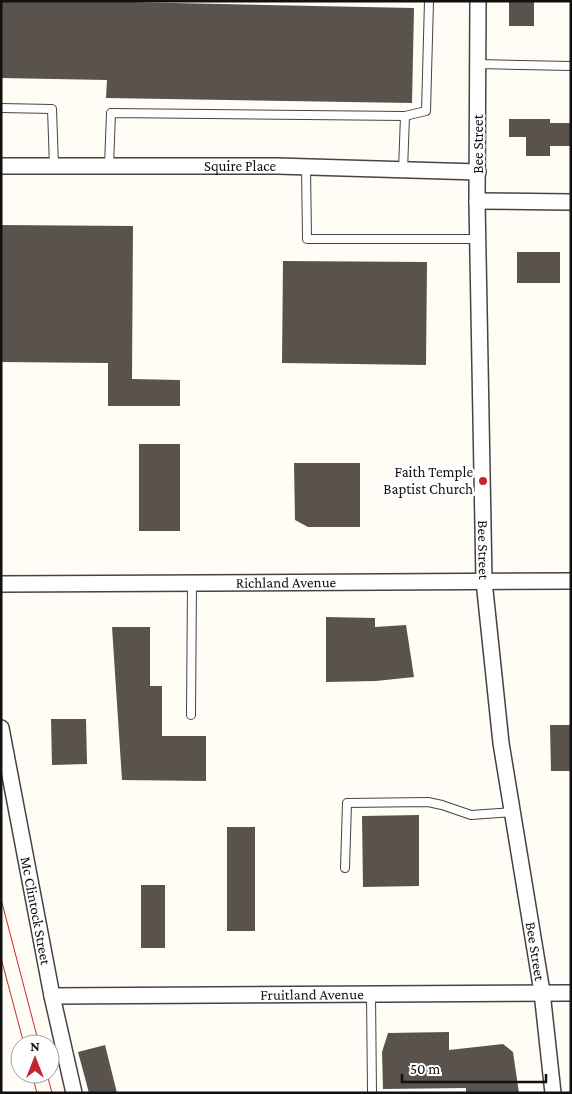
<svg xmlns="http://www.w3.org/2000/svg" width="572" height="1094" viewBox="0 0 572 1094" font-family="'Crimson Pro',serif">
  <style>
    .building { fill: #5a524d }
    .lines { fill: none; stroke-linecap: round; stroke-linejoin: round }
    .lane-casing { stroke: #444; stroke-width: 10 }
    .street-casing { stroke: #444; stroke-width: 18 }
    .lane { stroke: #fff; stroke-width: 8 }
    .street { stroke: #fff; stroke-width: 15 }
    .tram { stroke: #c4262e; stroke-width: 1 }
    .poi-dot { fill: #c4262e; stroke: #fff; stroke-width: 2 }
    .labels { text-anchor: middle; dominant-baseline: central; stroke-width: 5; stroke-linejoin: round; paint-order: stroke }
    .street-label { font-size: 15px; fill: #111; stroke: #fff }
    .poi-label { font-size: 15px; fill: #111; stroke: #fff; text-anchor: end }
  </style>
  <rect width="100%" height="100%" fill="#fffdf5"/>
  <g class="building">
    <polygon points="1,1 81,1 414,8 412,103 106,98 107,80 1,78"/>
    <rect x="509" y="1" width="25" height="25"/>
    <polygon points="509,119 550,119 550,123 571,123 571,146 550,146 550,156 526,156 526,137 509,137"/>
    <polygon points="1,225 133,226 132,379 180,380 180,406 108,406 108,363 1,362"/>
    <rect x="517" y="252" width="43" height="31"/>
    <polygon points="283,261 427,262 426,365 282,363"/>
    <rect x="139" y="444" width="41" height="87"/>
    <polygon points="294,463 360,463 360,527 308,527 295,520"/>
    <polygon points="326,617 375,618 375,627 406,625 414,677 376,681 326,682"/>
    <polygon points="112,627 150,627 150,686 162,686 162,736 206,736 206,781 122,780"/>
    <polygon points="51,719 86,719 87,764 52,765"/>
    <polygon points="550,725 571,725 571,771 551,771"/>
    <polygon points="419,815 419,886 363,887 362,816"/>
    <rect x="227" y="827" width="28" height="104"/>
    <rect x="141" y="885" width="24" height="63"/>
    <polygon points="449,1032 449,1050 503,1044 513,1052 519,1093 466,1093 466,1088 383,1089 382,1052 388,1033"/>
    <polygon points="105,1045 117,1093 89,1093 78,1052"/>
  </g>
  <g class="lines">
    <defs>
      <g id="lane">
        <polyline points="478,64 571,66"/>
        <polyline points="1,108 52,109 54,166"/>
        <polyline points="109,166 111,113 405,116 426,111 429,1"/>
        <polyline points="306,167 307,239 477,239"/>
        <polyline points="403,170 405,116"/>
        <polyline points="191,715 192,582"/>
        <polyline points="345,868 347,803 428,802 442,805 471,815 512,812"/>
        <polyline points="371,994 372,1093"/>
      </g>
      <g id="street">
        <path id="s1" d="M478,1L477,201L484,581L501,743L542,992L553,1093"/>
        <path id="s2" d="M1,166H277L478,172"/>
        <polyline points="477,201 571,202"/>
        <path id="s3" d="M1,584L571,581"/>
        <path id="s4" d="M1,728L52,996L74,1093"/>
        <path id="s5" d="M52,996L571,993"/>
      </g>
    </defs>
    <use href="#lane" class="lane-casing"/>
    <use href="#street" class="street-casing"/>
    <use href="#lane" class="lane"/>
    <use href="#street" class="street"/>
    <g class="tram">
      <polyline points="1,899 39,1044"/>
      <polyline points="1,958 24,1044"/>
      <polyline points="32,1074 37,1093"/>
      <polyline points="47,1074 52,1093"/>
    </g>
  </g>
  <circle class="poi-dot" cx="483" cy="481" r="5"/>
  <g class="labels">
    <g class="street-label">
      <text transform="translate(478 144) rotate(-90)">Bee Street</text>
      <text stroke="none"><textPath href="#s2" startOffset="239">Squire Place</textPath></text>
      <text stroke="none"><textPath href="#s1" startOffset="549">Bee Street</textPath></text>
      <text stroke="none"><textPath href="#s3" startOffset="285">Richland Avenue</textPath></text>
      <text stroke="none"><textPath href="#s4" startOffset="186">Mc Clintock Street</textPath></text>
      <text stroke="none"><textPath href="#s1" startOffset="954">Bee Street</textPath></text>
      <text stroke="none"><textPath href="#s5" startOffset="260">Fruitland Avenue</textPath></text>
    </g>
    <g class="poi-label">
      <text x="473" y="472">Faith Temple<tspan x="473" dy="17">Baptist Church</tspan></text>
    </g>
  </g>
  <rect width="572" height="1094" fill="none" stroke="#111111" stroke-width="5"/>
  <g transform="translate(35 1059)"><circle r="24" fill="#ffffff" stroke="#a0a0a0"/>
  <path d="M0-4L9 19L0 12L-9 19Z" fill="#c4262e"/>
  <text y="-8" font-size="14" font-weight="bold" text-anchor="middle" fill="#111111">N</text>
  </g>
  <path d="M402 1074v8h144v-8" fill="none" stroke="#111111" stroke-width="2.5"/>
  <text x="410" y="1074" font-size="15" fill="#111111" stroke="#ffffff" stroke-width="4" paint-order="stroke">50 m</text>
</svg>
